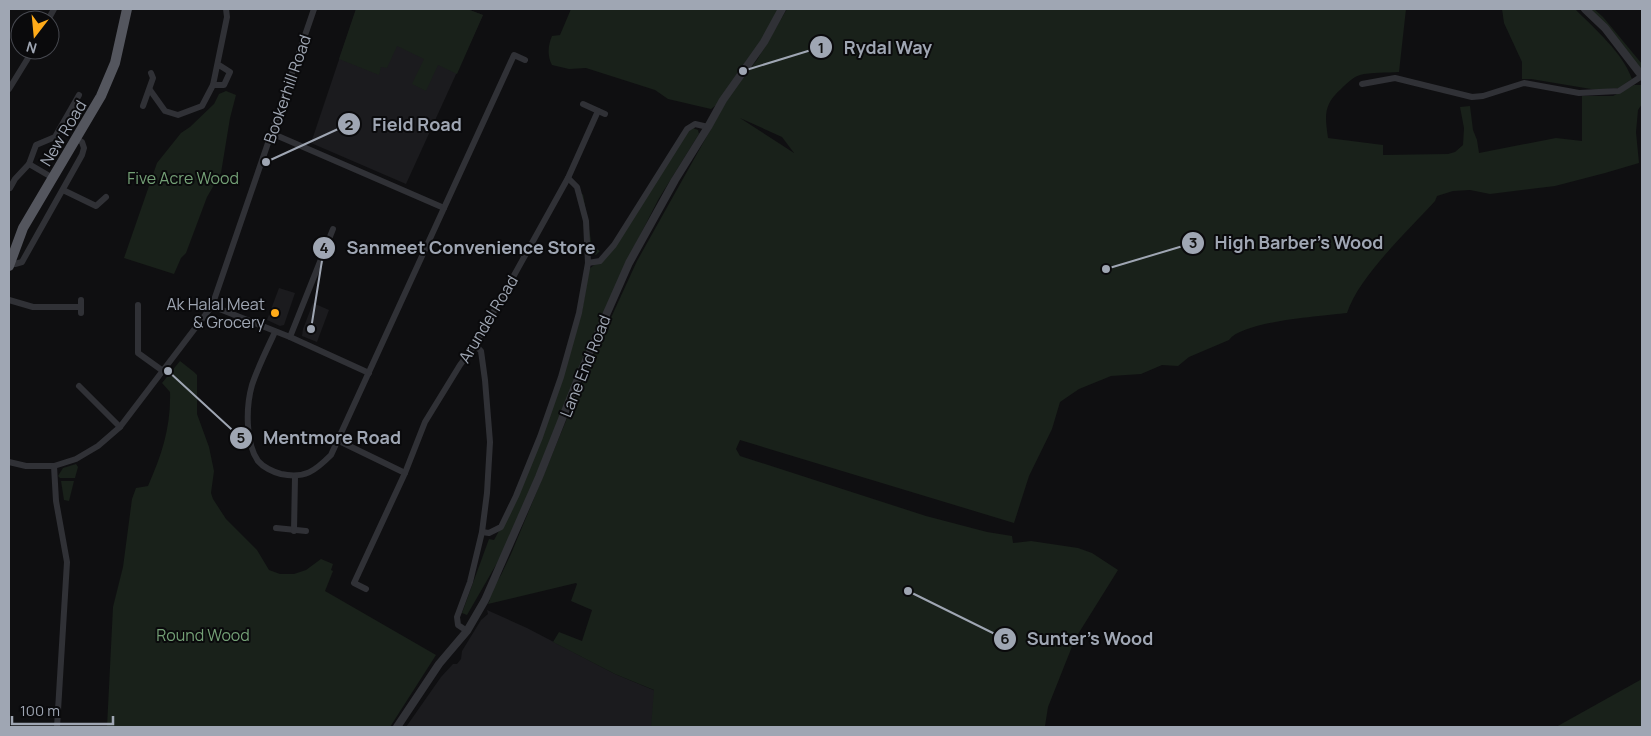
<svg xmlns="http://www.w3.org/2000/svg" width="1651" height="736" viewBox="0 0 1651 736" font-family="Manrope,sans-serif">
  <style>
    .built { fill: #1b1b1e }
    .green { fill: #19211a; fill-rule: evenodd }
    .lines { fill: none; stroke-linecap: round; stroke-linejoin: round }
    .minor { stroke: #303136; stroke-width: 6 }
    .tertiary { stroke: #303136; stroke-width: 8 }
    .trunk { stroke: #54565e; stroke-width: 10 }
    .poi-dot { fill: #ffab19; stroke: #0a0a0c; stroke-width: 2 }
    .labels { text-anchor: middle; dominant-baseline: central; stroke-width: 4; stroke-linejoin: round; paint-order: stroke }
    .street-label { font-size: 16px; fill: #9fa6b3; stroke: #0a0a0c }
    .park-label { font-size: 16px; fill: #74a076; stroke: #0a0a0c }
    .poi-label { font-size: 16px; fill: #9fa6b3; stroke: #0a0a0c; text-anchor: end }
    .leader { fill: none; stroke: #9fa6b3; stroke-width: 2 }
    .callout-dot { fill: #9fa6b3; stroke: #0a0a0c; stroke-width: 2 }
    .mark-label { font-size: 15px; text-anchor: middle; font-weight: bold; fill: #111 }
    .callout-label { font-size: 18px; text-anchor: middle; font-weight: bold; fill: #9fa6b3; stroke: #0a0a0c; stroke-width: 4; stroke-linejoin: round; paint-order: stroke }
  </style>
  <rect width="100%" height="100%" fill="#0f0f11"/>
  <g class="built">
    <polygon points="356,9 467,9 483,15 406,184 311,143"/>
    <polygon points="279,288 295,293 284,325 280,326 267,320"/>
    <polygon points="313,303 329,310 317,342 302,336 303,329"/>
    <polygon points="487,610 527,628 615,674 663,694 662,727 406,727 441,677 453,664 457,664 461,659 462,651 481,620 488,614"/>
  </g>
  <g class="green">
    <polygon points="356,9 467,9 483,15 457,74 438,65 426,91 412,84 424,59 397,46 387,68 381,67 379,75 339,59"/>
    <path d="M571,9H780L754,53L719,103L711,109L668,99L655,90L586,68L569,69L552,65C547,56 548,45 552,36L560,35Z"/>
    <path d="M787,9H1406L1399,72C1388,73 1370,72 1360,75C1353,77 1346,84 1341,89C1323,105 1325,116 1328,138L1383,145V155L1448,154L1455,152L1463,145L1464,128L1460,107L1470,106L1473,130L1477,140L1479,153L1556,138L1582,141V96H1613L1634,85H1642V104L1638,110L1636,132L1639,163L1605,173L1555,186L1490,194L1470,190L1453,191L1437,196L1435,201C1408,231 1359,276 1347,313C1322,316 1243,321 1229,340L1189,357L1178,366L1162,365L1141,374L1111,376L1079,389L1060,402L1052,429L1029,476L1014,523L740,440L736,449L740,456L926,516L987,532L1012,536L1013,543L1031,541L1078,548L1092,553L1118,570L1075,639L1048,707L1045,726L1046,727H651L654,690L615,674L553,642L559,632L582,641L592,610L571,601L577,584L576,583L488,604L490,600L486,599L501,575L511,554L587,370L637,261L731,93L757,60ZM740,118L782,137L794,153Z"/>
    <path d="M1502,9H1575C1594,28 1623,53 1632,79L1619,88L1597,90L1531,79H1522V62L1504,23Z"/>
    <polygon points="1587,9 1594,9 1603,17 1642,64 1642,73"/>
    <polygon points="226,91 236,95 230,118 221,173 207,197 186,253 181,258 174,274 124,258 157,163 181,133 190,127 214,104 219,94"/>
    <polygon points="693,128 698,130 699,134 658,200 624,267 508,544 467,615 462,613 489,539 494,540 510,511 563,376 582,311 589,269 607,255 687,132"/>
    <polygon points="583,194 592,246 600,251 596,255 593,254 590,249 589,249 581,195"/>
    <path d="M180,361L194,372L197,375V414L209,447L214,471L211,493L213,499L226,519L257,550L269,570L280,574H294L306,570L321,559L333,564L331,570L333,571L325,591L436,655L390,727H107L113,607L123,567L132,499L136,488L148,486C162,454 171,427 170,392L162,383Z"/>
    <polygon points="76,464 78,467 75,478 60,478 58,476 63,468"/>
    <polygon points="61,481 74,481 69,501 64,500"/>
    <polygon points="1642,679 1642,727 1556,727"/>
  </g>
  <g class="lines">
    <g class="minor">
      <polyline points="48,20 54,9"/>
      <polyline points="219,65 230,72 224,85 213,85 227,17 226,9"/>
      <polyline points="1362,84 1395,78 1472,97 1483,96 1524,83 1579,93 1619,91 1642,76"/>
      <polyline points="9,89 33,50"/>
      <polyline points="150,90 165,111 178,115 202,106 213,85"/>
      <polyline points="583,104 605,114"/>
      <polyline points="143,106 153,78 151,73"/>
      <polyline points="271,133 444,208"/>
      <polyline points="53,178 29,164 36,145 55,137 79,95"/>
      <polyline points="10,188 15,179 29,164"/>
      <polyline points="63,190 96,206 106,197"/>
      <polyline points="588,263 600,261 614,245 687,129 695,124 708,127"/>
      <polyline points="9,264 15,264 22,262 82,155 84,148 82,142 77,139"/>
      <polyline points="9,300 33,307 81,307"/>
      <polyline points="138,305 138,353 163,371"/>
      <polyline points="212,306 290,337 369,373"/>
      <polyline points="81,313 81,300"/>
      <path d="M275,332C267,349 258,367 252,385C246,406 245,442 258,461C263,467 273,472 281,474C305,479 315,471 331,455L514,55L525,60"/>
      <polyline points="290,337 333,229"/>
      <polyline points="79,386 120,427"/>
      <polyline points="339,441 405,473"/>
      <polyline points="9,462 26,466 54,466 76,459 98,446 120,427 212,306 314,9"/>
      <polyline points="54,466 56,501 67,562 57,727"/>
      <polyline points="276,528 306,531"/>
      <polyline points="294,531 295,477"/>
      <polyline points="482,532 489,533 501,527 516,496 540,437 561,377 579,313 588,263 586,221 577,187 568,178"/>
      <polyline points="366,589 354,583 405,473 425,422 460,365 475,345 512,279 568,178 598,111"/>
      <polyline points="467,631 458,625 457,617 470,582 482,532 487,493 490,442 485,380 481,351 475,345"/>
    </g>
    <g class="tertiary">
      <polyline points="1585,9 1605,28 1642,76"/>
      <polyline points="397,727 439,664 467,631 485,600 539,477 580,374 629,263 675,180 708,127 723,100 764,42 782,9"/>
    </g>
    <polyline class="trunk" points="9,266 23,228 101,96 115,63 127,9"/>
  </g>
  <circle class="poi-dot" cx="275" cy="313" r="5"/>
  <g class="labels">
    <g class="street-label">
      <text transform="translate(287 89) rotate(-71)">Bookerhill Road</text>
      <text transform="translate(63 133) rotate(-59)">New Road</text>
      <text transform="translate(488 319) rotate(-59)">Arundel Road</text>
      <text transform="translate(585 366) rotate(-68)">Lane End Road</text>
    </g>
    <g class="park-label">
      <text x="183" y="178">Five Acre Wood</text>
      <text x="203" y="635">Round Wood</text>
    </g>
    <g class="poi-label">
      <text x="265" y="304">Ak Halal Meat<tspan x="265" dy="18">&amp; Grocery</tspan></text>
    </g>
  </g>
  <path class="leader" d="M743 71L821 47M266 162L349 124M1106 269L1193 243M311 329L324 248M168 371L241 438M908 591L1005 639"/>
  <g class="callout-dot">
    <circle cx="743" cy="71" r="5"/>
    <circle cx="266" cy="162" r="5"/>
    <circle cx="1106" cy="269" r="5"/>
    <circle cx="311" cy="329" r="5"/>
    <circle cx="168" cy="371" r="5"/>
    <circle cx="908" cy="591" r="5"/>
    <circle cx="821" cy="47" r="12"/>
    <circle cx="349" cy="124" r="12"/>
    <circle cx="1193" cy="243" r="12"/>
    <circle cx="324" cy="248" r="12"/>
    <circle cx="241" cy="438" r="12"/>
    <circle cx="1005" cy="639" r="12"/>
  </g>
  <g class="mark-label">
    <text x="821" y="53">1</text>
    <text x="349" y="130">2</text>
    <text x="1193" y="248">3</text>
    <text x="324" y="253">4</text>
    <text x="241" y="443">5</text>
    <text x="1005" y="644">6</text>
  </g>
  <g class="callout-label">
    <text x="888" y="54">Rydal Way</text>
    <text x="417" y="131">Field Road</text>
    <text x="1299" y="249">High Barber's Wood</text>
    <text x="471" y="254">Sanmeet Convenience Store</text>
    <text x="332" y="444">Mentmore Road</text>
    <text x="1090" y="645">Sunter's Wood</text>
  </g>
  <rect width="1651" height="736" fill="none" stroke="#9fa6b3" stroke-width="20"/>
  <g transform="translate(35 35) rotate(196)"><circle r="24" fill="#0a0a0c" stroke="#46484f"/>
  <path d="M0-4L9 19L0 12L-9 19Z" fill="#ffab19"/>
  <text y="-8" font-size="14" font-weight="bold" text-anchor="middle" fill="#9fa6b3">N</text>
  </g>
  <path d="M12 716v8h101v-8" fill="none" stroke="#9fa6b3" stroke-width="2.5"/>
  <text x="20" y="716" font-size="15" fill="#9fa6b3" stroke="#0a0a0c" stroke-width="4" paint-order="stroke">100 m</text>
</svg>
